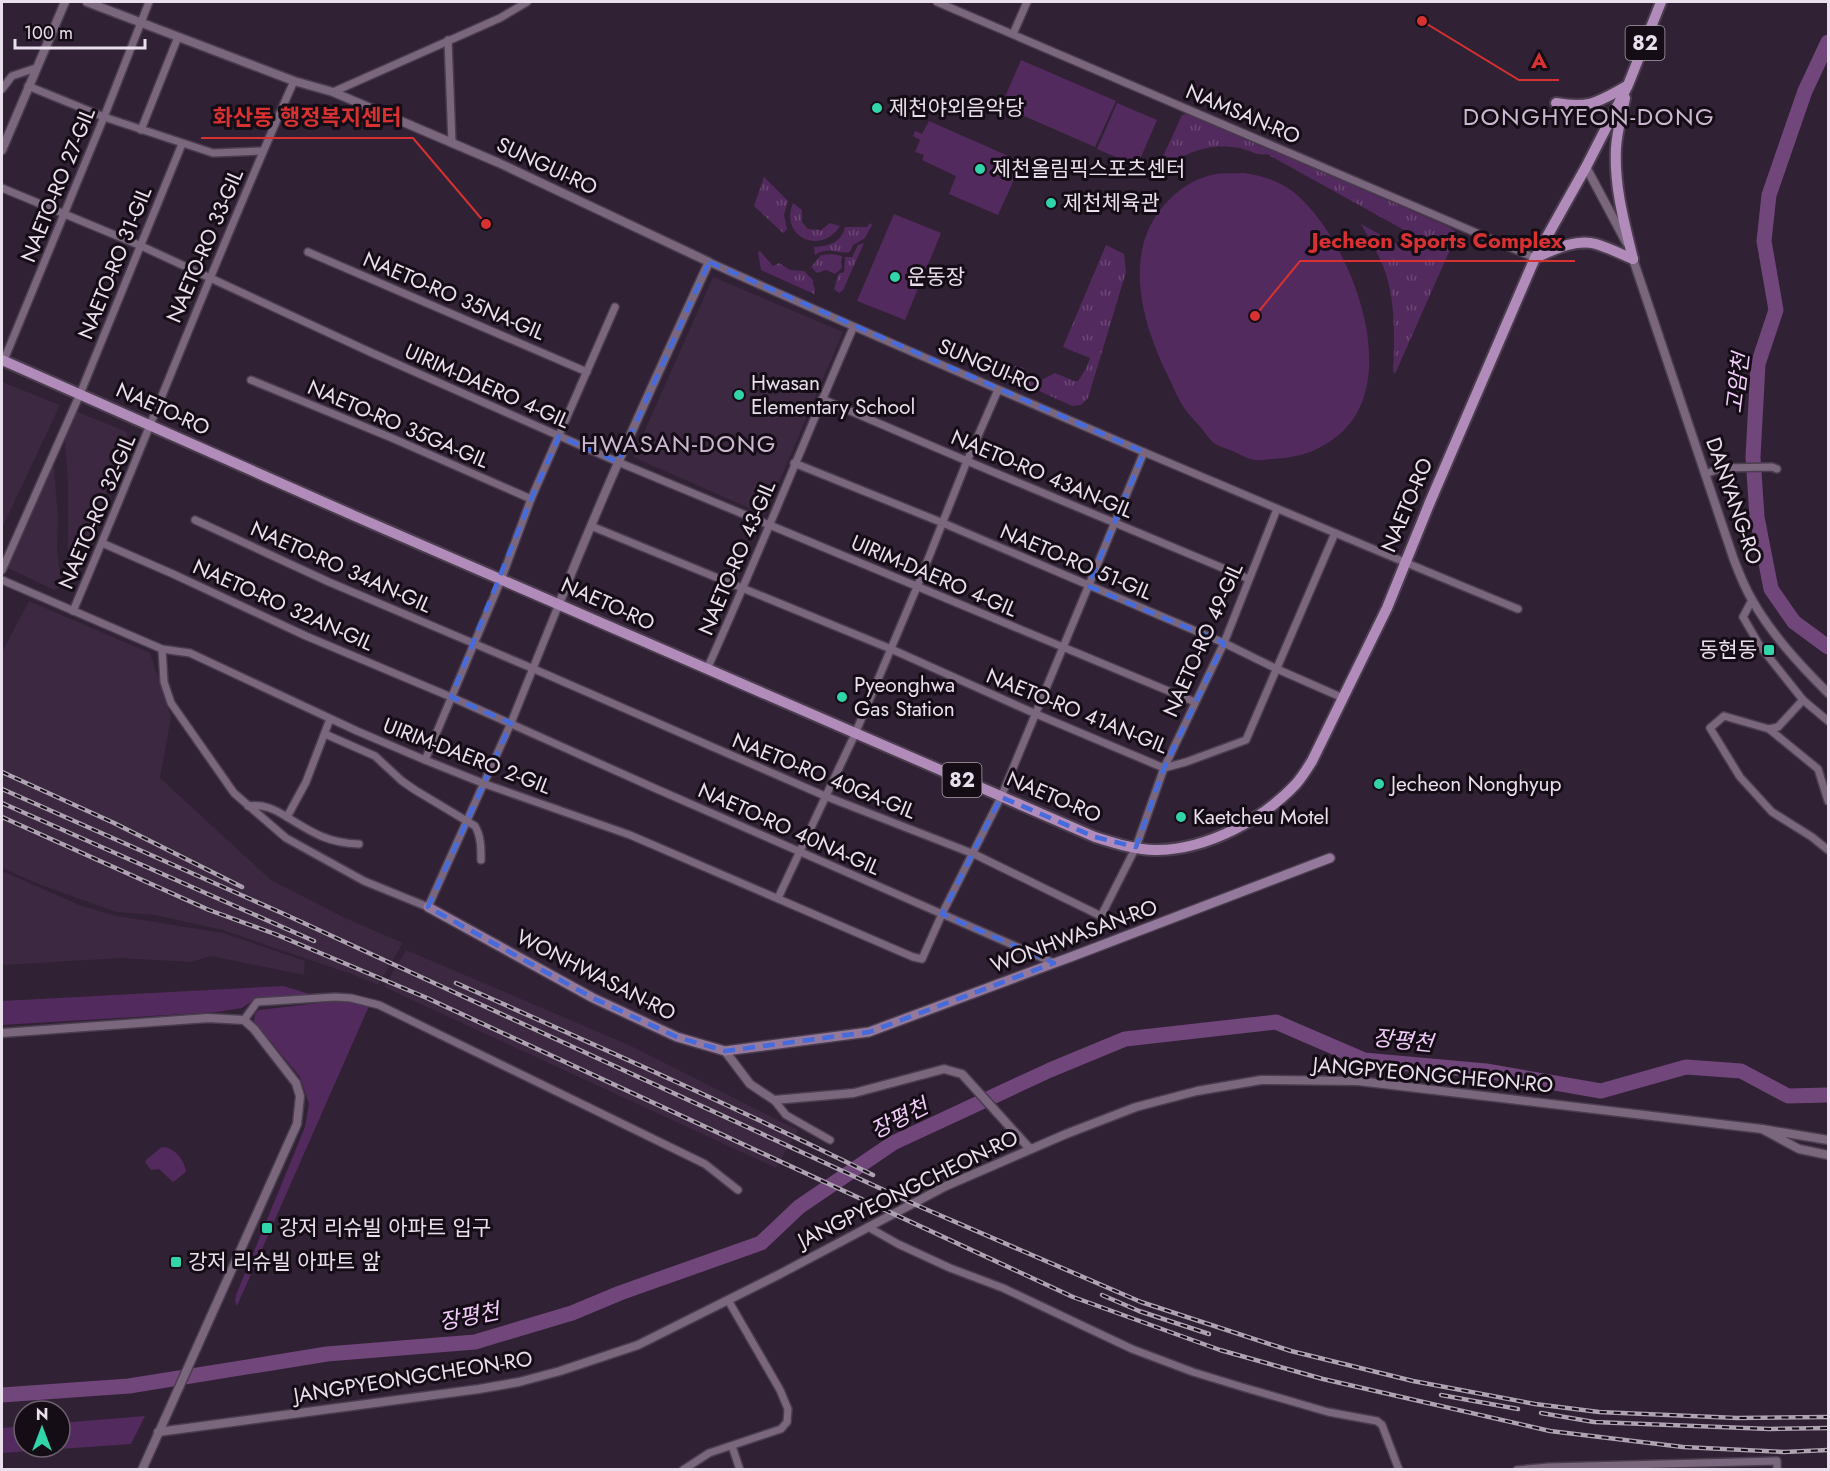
<svg xmlns="http://www.w3.org/2000/svg" width="1830" height="1471" viewBox="0 0 1830 1471" font-family="Jost,'Noto Sans KR',sans-serif">
  <style>
    .built { fill: #3c2841 }
    .grass { fill: url(#grass-tufts) }
    .park { fill: #532a5d }
    .lines { fill: none; stroke-linecap: round; stroke-linejoin: round }
    .river { stroke: #70467b; stroke-width: 15 }
    .minor-casing { stroke: #4a3d4e; stroke-width: 10 }
    .tertiary-casing { stroke: #4a3d4e; stroke-width: 11 }
    .secondary-casing { stroke: #4a3d4e; stroke-width: 12 }
    .primary-casing { stroke: #4a3d4e; stroke-width: 14 }
    .minor { stroke: #7a677e; stroke-width: 7 }
    .tertiary { stroke: #7a677e; stroke-width: 8 }
    .secondary { stroke: #95799c; stroke-width: 9 }
    .primary { stroke: #b18bb9; stroke-width: 10 }
    .rail-casing { stroke: #afa3b3; stroke-width: 4.5 }
    .rail { stroke: #150d16; stroke-width: 2; stroke-dasharray: 7; stroke-linecap: butt }
    .marked { fill: none; stroke: #466bdc; stroke-width: 4.5; stroke-dasharray: 12 8; stroke-linejoin: round }
    .poi-dot { fill: #32d4a9; stroke: #150d16; stroke-width: 2 }
    .labels { text-anchor: middle; dominant-baseline: central; stroke-width: 6; stroke-linejoin: round; paint-order: stroke }
    .shield { fill: #150d16; stroke: #aaa0ac; stroke-width: 1.5 }
    .shield-label { font-size: 20px; font-weight: bold; fill: #eadfed }
    .poi-label { font-size: 21px; fill: #eadfed; stroke: #150d16; text-anchor: start }
    .street-label { font-size: 21px; fill: #eadfed; stroke: #150d16 }
    .water-label { font-size: 22px; font-style: italic; fill: #f3ccfc; stroke: #150d16 }
    .quarter-label { font-size: 24px; letter-spacing: 1.5px; fill: #ccb7d1; stroke: #150d16 }
    .leader { fill: none; stroke: #d73132; stroke-width: 2 }
    .callout-dot { fill: #d73132; stroke: #150d16; stroke-width: 2 }
    .callout-label { font-size: 22px; text-anchor: middle; font-weight: bold; fill: #d73132; stroke: #150d16; stroke-width: 6; stroke-linejoin: round; paint-order: stroke }
  </style>
  <defs>
    <pattern id="grass-tufts" width="24" height="20" patternUnits="userSpaceOnUse" patternTransform="scale(1.5)"><rect width="24" height="20" fill="#532a5d"/><path d="M3 7l-1-3M5 7V3M7 7l1-3M15 17l-1-3M17 17v-4M19 17l1-3" fill="none" stroke="#6c4875"/></pattern>
  </defs>
  <rect width="100%" height="100%" fill="#312135"/>
  <g class="built">
    <polygon points="713,277 843,332 765,515 633,457"/>
    <polygon points="2,382 60,405 2,528"/>
    <polygon points="73,410 127,432 127,442 84,549 73,581 68,556 68,481 65,441"/>
    <polygon points="53,459 58,516 57,551 62,586 54,590 8,568"/>
    <polygon points="29,601 150,653 171,717 160,778 271,880 345,918 403,943 378,985 354,975 223,930 155,915 116,912 41,885 2,868 2,652"/>
    <polygon points="2,871 79,905 117,916 223,933 305,961 304,975 211,956 192,962 122,958 2,965"/>
    <polygon points="406,950 631,1046 798,1130 776,1168 384,987"/>
  </g>
  <g class="grass">
    <path d="M1187,114L1449,227L1455,231L1456,236L1395,374L1393,371C1395,335 1396,290 1379,257C1374,246 1367,235 1361,224L1417,255L1424,241L1267,154C1257,156 1249,150 1240,148C1204,142 1186,154 1156,172L1182,115Z"/>
    <polygon points="764,177 788,201 784,215 787,229 783,233 754,206"/>
    <path d="M793,203L802,210V222L808,229L821,230L830,223L840,226C821,256 779,237 793,203Z"/>
    <path d="M870,223L872,225L865,238L853,245L850,252C837,255 830,245 815,255L814,247C829,246 841,243 845,227H867Z"/>
    <path d="M864,243L843,290L839,293L834,289C835,287 838,275 838,274C840,273 842,273 844,272L845,257H852L858,245Z"/>
    <polygon points="1106,245 1124,254 1126,272 1088,398 1081,405 1072,406 1016,380 1014,378 1013,370 1015,366 1024,368 1025,379 1037,384 1040,383 1043,379 1055,373 1074,381 1078,381 1086,369 1090,358 1063,347"/>
    <polygon points="760,251 773,266 779,263 790,270 804,271 813,280 813,284 815,289 814,294 761,270 758,252"/>
    <polygon points="832,254 842,256 841,262 842,268 835,274 826,270 817,273 811,267 821,255"/>
  </g>
  <g class="park">
    <polygon points="1021,60 1116,101 1095,147 1001,106"/>
    <polygon points="1117,103 1157,120 1137,166 1097,149"/>
    <polygon points="929,121 1022,162 998,215 949,194 956,176 922,160 924,155 915,152 920,140 913,136 915,131 922,134"/>
    <path d="M1244,173C1264,176 1282,182 1297,195C1353,244 1408,389 1332,440C1312,454 1297,457 1273,459C1268,459 1261,461 1255,460C1247,459 1238,453 1230,450C1225,448 1218,446 1214,443C1209,439 1205,433 1202,429C1196,422 1189,415 1184,408C1178,399 1174,389 1170,380C1142,325 1119,248 1170,199C1181,188 1193,180 1208,176C1219,172 1233,174 1244,173Z"/>
    <polygon points="894,214 941,233 905,320 857,301"/>
    <polygon points="283,986 313,995 252,1001 242,1008 217,1012 2,1025 2,1001"/>
    <polygon points="345,1000 369,1006 237,1306 235,1301 236,1295 305,1127 309,1104 300,1077 254,1021 255,1014 259,1010"/>
    <path d="M162,1147C174,1147 185,1160 186,1172L173,1182L159,1169L151,1170L145,1162L147,1159Z"/>
    <polygon points="145,1416 131,1444 2,1453 2,1428 24,1426 24,1447 60,1447 60,1423"/>
  </g>
  <g class="lines">
    <g class="river">
      <polyline points="1828,42 1805,91 1769,195 1764,241 1776,310 1758,364 1753,457 1757,517 1771,589 1794,622 1828,647"/>
      <polyline points="2,1395 129,1386 327,1354 475,1342 572,1313 620,1293 761,1243 799,1207 893,1143 1050,1070 1125,1039 1276,1022 1364,1060 1486,1071 1601,1091 1686,1067 1741,1071 1788,1096 1828,1095"/>
    </g>
    <defs>
      <g id="minor">
        <polyline points="937,2 1535,258"/>
        <polyline points="1013,34 1027,2"/>
        <polyline points="448,40 452,143"/>
        <polyline points="28,86 104,117 213,153 263,151"/>
        <polyline points="2,89 12,76 36,68"/>
        <polyline points="333,92 500,18 527,2"/>
        <polyline points="141,130 178,37"/>
        <polyline points="2,188 139,245 370,352 618,462 1195,702"/>
        <polyline points="308,252 587,372"/>
        <path d="M709,262C854,328 1000,390 1146,453C1269,505 1393,558 1518,609"/>
        <polyline points="4,360 104,117 149,2"/>
        <polyline points="251,380 392,438 531,499"/>
        <polyline points="822,399 967,461 1249,579"/>
        <polyline points="794,463 943,523 1224,643 1277,669 1343,698"/>
        <polyline points="1705,474 1722,468 1772,467 1777,469"/>
        <polyline points="195,520 329,582 534,669 825,796 974,854 1101,916 1136,847 1164,768 1224,643 1277,509"/>
        <polyline points="591,526 891,649 1036,714 1164,768 1186,762 1246,740 1335,533"/>
        <polyline points="102,543 173,574 306,636 451,697 652,787 1054,963"/>
        <polyline points="2,570 80,394 182,144"/>
        <polyline points="2,580 141,640 162,649 190,653 357,731 425,760 485,784 630,835 913,957 922,959 942,914 1001,797 1144,452"/>
        <polyline points="1752,600 1743,617 1760,646 1803,700 1828,721"/>
        <path d="M73,611C148,435 216,256 294,81"/>
        <polyline points="162,649 164,682 171,703 234,793 286,838 364,881 428,907 511,723 559,604"/>
        <path d="M707,669C758,556 804,441 853,328"/>
        <polyline points="1803,700 1778,727 1769,729 1724,716 1710,728 1740,777 1772,812 1812,837 1828,850"/>
        <path d="M330,719L306,782L287,817C313,833 328,843 359,844"/>
        <polyline points="1769,729 1818,769 1828,801"/>
        <path d="M325,734L375,756L402,781L415,790L475,826C481,836 481,848 481,860"/>
        <polyline points="425,760 501,580 531,499 615,307"/>
        <path d="M248,806C264,804 274,809 287,817"/>
        <polyline points="778,898 855,734 917,587 967,461 998,390"/>
        <polyline points="244,1020 257,1002 335,997 351,998 379,1005 705,1164 738,1190"/>
        <polyline points="774,1100 786,1115 830,1140"/>
        <polyline points="868,1227 898,1244 950,1268 1003,1288 1132,1349 1193,1372 1242,1387 1328,1412 1377,1421 1382,1425 1399,1470"/>
        <polyline points="732,1446 740,1470"/>
        <polyline points="683,1470 709,1453 781,1429 787,1422 788,1409 780,1390 728,1300"/>
        <polyline points="1517,1470 1549,1467 1777,1461 1777,1470"/>
      </g>
      <g id="tertiary">
        <path d="M87,2L294,81L333,92L499,163L709,262C657,375 605,488 559,604"/>
        <polyline points="2,150 65,2"/>
        <polyline points="1586,167 1626,242"/>
        <path d="M1631,253L1734,560C1739,573 1744,586 1751,598C1771,634 1800,665 1828,693"/>
        <polyline points="2,1033 208,1018 244,1020 254,1029 296,1083 300,1096 297,1124 142,1470"/>
        <polyline points="725,1051 750,1084 774,1100 854,1093 944,1069 962,1074 1030,1149"/>
        <polyline points="1828,1140 1762,1129 1799,1149 1828,1155"/>
        <polyline points="158,1432 479,1389 519,1382 560,1371 638,1345 778,1275 946,1186 1066,1134 1136,1107 1197,1091 1261,1080 1358,1081 1762,1129"/>
      </g>
      <polyline id="secondary" points="428,907 593,998 677,1037 725,1051 869,1032 1076,955 1330,858"/>
      <g id="primary">
        <path d="M1625,98C1622,114 1617,131 1616,148C1614,186 1624,222 1633,259"/>
        <path d="M1556,103C1590,109 1598,102 1627,86"/>
        <path d="M1535,258C1553,250 1576,238 1596,244C1609,248 1621,254 1633,259"/>
        <path d="M2,360L357,517L1095,837C1114,843 1139,851 1158,850C1208,849 1262,820 1296,784C1302,777 1307,769 1312,761L1387,608L1430,502L1535,258L1586,167L1628,85L1661,2"/>
      </g>
    </defs>
    <use href="#minor" class="minor-casing"/>
    <use href="#tertiary" class="tertiary-casing"/>
    <use href="#secondary" class="secondary-casing"/>
    <use href="#primary" class="primary-casing"/>
    <use href="#minor" class="minor"/>
    <use href="#tertiary" class="tertiary"/>
    <use href="#secondary" class="secondary"/>
    <use href="#primary" class="primary"/>
    <defs>
      <g id="rail">
        <polyline points="2,772 114,823 242,887"/>
        <polyline points="2,789 284,914 923,1208 1141,1302 1291,1351 1413,1381 1535,1404 1599,1412 1737,1418 1828,1417"/>
        <polyline points="2,803 314,941"/>
        <polyline points="2,817 209,910 275,934 427,998 1073,1297 1220,1350 1323,1379 1550,1431 1683,1447 1784,1452 1828,1450"/>
        <path d="M456,983C595,1045 735,1107 873,1175"/>
        <polyline points="1102,1295 1139,1311 1209,1334"/>
        <polyline points="1441,1395 1518,1409"/>
        <polyline points="1541,1413 1594,1422 1770,1429 1828,1428"/>
      </g>
    </defs>
    <use href="#rail" class="rail-casing"/>
    <use href="#rail" class="rail"/>
  </g>
  <path class="marked" d="M709,262L1144,452L1088,586L1224,643L1164,768L1136,847L1095,837L1001,797L942,914L1054,963L869,1032L725,1051L677,1037L593,998L428,907L511,723L451,697L531,499L559,436L618,462Z"/>
  <g class="poi-dot">
    <circle cx="877" cy="108" r="6"/>
    <circle cx="980" cy="169" r="6"/>
    <circle cx="1051" cy="203" r="6"/>
    <circle cx="895" cy="277" r="6"/>
    <circle cx="739" cy="395" r="6"/>
    <rect x="1763" y="644" width="12" height="12" rx="3"/>
    <circle cx="842" cy="697" r="6"/>
    <circle cx="1379" cy="784" r="6"/>
    <circle cx="1181" cy="817" r="6"/>
    <rect x="261" y="1222" width="12" height="12" rx="3"/>
    <rect x="170" y="1256" width="12" height="12" rx="3"/>
  </g>
  <g class="labels">
    <g class="shield">
      <rect x="1625.5" y="26" width="39" height="34" rx="4.5"/>
      <rect x="942.5" y="763" width="39" height="34" rx="4.5"/>
    </g>
    <g class="shield-label">
      <text x="1645" y="43">82</text>
      <text x="962" y="780">82</text>
    </g>
    <g class="poi-label">
      <text x="889" y="108">제천야외음악당</text>
      <text x="992" y="169">제천올림픽스포츠센터</text>
      <text x="1063" y="203">제천체육관</text>
      <text x="907" y="277">운동장</text>
      <text x="751" y="383">Hwasan<tspan x="751" dy="24">Elementary School</tspan></text>
      <text x="1757" y="650" text-anchor="end">동현동</text>
      <text x="854" y="685">Pyeonghwa<tspan x="854" dy="24">Gas Station</tspan></text>
      <text x="1391" y="784">Jecheon Nonghyup</text>
      <text x="1193" y="817">Kaetcheu Motel</text>
      <text x="279" y="1228">강저 리슈빌 아파트 입구</text>
      <text x="188" y="1262">강저 리슈빌 아파트 앞</text>
    </g>
    <g class="street-label">
      <text transform="translate(1243 114) rotate(23)">NAMSAN-RO</text>
      <text transform="translate(547 166) rotate(25)">SUNGUI-RO</text>
      <text transform="translate(58 185) rotate(-68)">NAETO-RO 27-GIL</text>
      <text transform="translate(205 246) rotate(-67)">NAETO-RO 33-GIL</text>
      <text transform="translate(115 263) rotate(-68)">NAETO-RO 31-GIL</text>
      <text transform="translate(454 296) rotate(23)">NAETO-RO 35NA-GIL</text>
      <text transform="translate(989 366) rotate(23)">SUNGUI-RO</text>
      <text transform="translate(487 386) rotate(24)">UIRIM-DAERO 4-GIL</text>
      <text transform="translate(163 409) rotate(24)">NAETO-RO</text>
      <text transform="translate(398 424) rotate(23)">NAETO-RO 35GA-GIL</text>
      <text transform="translate(1042 474) rotate(23)">NAETO-RO 43AN-GIL</text>
      <text transform="translate(1734 501) rotate(71)">DANYANG-RO</text>
      <text transform="translate(1407 505) rotate(-67)">NAETO-RO</text>
      <text transform="translate(97 512) rotate(-67)">NAETO-RO 32-GIL</text>
      <text transform="translate(737 558) rotate(-67)">NAETO-RO 43-GIL</text>
      <text transform="translate(1076 562) rotate(23)">NAETO-RO 51-GIL</text>
      <text transform="translate(341 567) rotate(24)">NAETO-RO 34AN-GIL</text>
      <text transform="translate(934 576) rotate(23)">UIRIM-DAERO 4-GIL</text>
      <text transform="translate(608 604) rotate(24)">NAETO-RO</text>
      <text transform="translate(283 605) rotate(24)">NAETO-RO 32AN-GIL</text>
      <text transform="translate(1203 640) rotate(-66)">NAETO-RO 49-GIL</text>
      <text transform="translate(1077 711) rotate(22)">NAETO-RO 41AN-GIL</text>
      <text transform="translate(467 756) rotate(21)">UIRIM-DAERO 2-GIL</text>
      <text transform="translate(824 776) rotate(22)">NAETO-RO 40GA-GIL</text>
      <text transform="translate(1054 797) rotate(23)">NAETO-RO</text>
      <text transform="translate(789 829) rotate(24)">NAETO-RO 40NA-GIL</text>
      <text transform="translate(1074 936) rotate(-20)">WONHWASAN-RO</text>
      <text transform="translate(596 975) rotate(27)">WONHWASAN-RO</text>
      <text transform="translate(1433 1075) rotate(5)">JANGPYEONGCHEON-RO</text>
      <text transform="translate(908 1189) rotate(-26)">JANGPYEONGCHEON-RO</text>
      <text transform="translate(413 1377) rotate(-9)">JANGPYEONGCHEON-RO</text>
    </g>
    <g class="water-label">
      <text transform="translate(1737 383) rotate(-83)">고암천</text>
      <text transform="translate(1403 1040) rotate(6)">장평천</text>
      <text transform="translate(899 1118) rotate(-27)">장평천</text>
      <text transform="translate(469 1316) rotate(-11)">장평천</text>
    </g>
    <g class="quarter-label">
      <text x="1589" y="116">DONGHYEON-DONG</text>
      <text x="679" y="443">HWASAN-DONG</text>
    </g>
  </g>
  <path class="leader" d="M1422 21L1519 80H1559M486 224L413 138H201M1255 316L1300 261H1575"/>
  <g class="callout-dot">
    <circle cx="1422" cy="21" r="6"/>
    <circle cx="486" cy="224" r="6"/>
    <circle cx="1255" cy="316" r="6"/>
  </g>
  <g class="callout-label">
    <text x="1539" y="68">A</text>
    <text x="307" y="125">화산동 행정복지센터</text>
    <text x="1437" y="248">Jecheon Sports Complex</text>
  </g>
  <rect width="1830" height="1471" fill="none" stroke="#eadfed" stroke-width="6"/>
  <g transform="translate(42 1429)"><circle r="28" fill="#150d16" stroke="#6a616c" stroke-width="1.5"/>
  <path d="M0-4.5L10 22L0 15L-10 22Z" fill="#32d4a9"/>
  <text y="-9" font-size="16" font-weight="bold" text-anchor="middle" fill="#eadfed">N</text>
  </g>
  <path d="M15 39v9h130v-9" fill="none" stroke="#eadfed" stroke-width="3"/>
  <text x="24" y="39" font-size="18" fill="#eadfed" stroke="#150d16" stroke-width="4.5" paint-order="stroke">100 m</text>
</svg>
